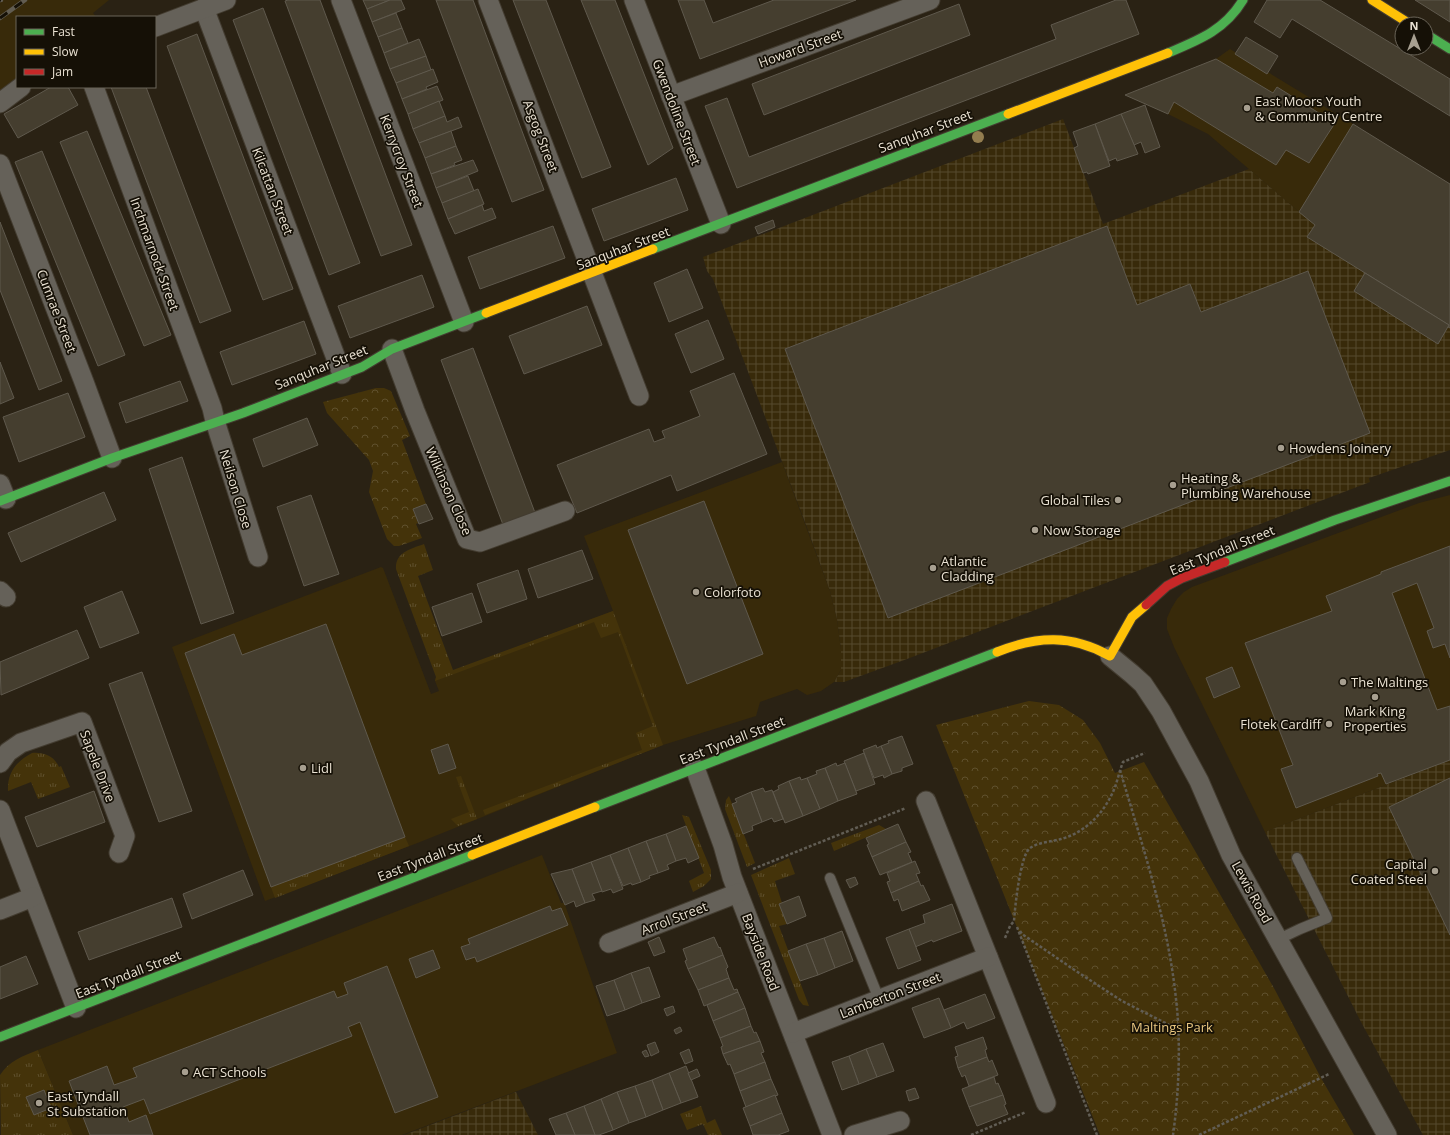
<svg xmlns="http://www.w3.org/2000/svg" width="1450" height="1135" viewBox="0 0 1450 1135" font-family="'Open Sans',sans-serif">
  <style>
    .built { fill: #382a0a }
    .industrial { fill: url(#industrial-grid) }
    .grass { fill: url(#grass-tufts) }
    .park { fill: url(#park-crowns) }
    .building { fill: #453e2f; stroke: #5f594d }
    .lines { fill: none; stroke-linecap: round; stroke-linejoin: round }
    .lane-casing { stroke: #433c30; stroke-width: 12 }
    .street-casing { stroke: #433c30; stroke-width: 21 }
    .fast-casing { stroke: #433c30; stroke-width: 11 }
    .slow-casing { stroke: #433c30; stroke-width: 11 }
    .jam-casing { stroke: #433c30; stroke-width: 11 }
    .path { stroke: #615d54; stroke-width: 2.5; stroke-dasharray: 3 2; stroke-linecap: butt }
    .lane { stroke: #656159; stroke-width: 10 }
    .street { stroke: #656159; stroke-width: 19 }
    .fast { stroke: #4caf50; stroke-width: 9 }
    .slow { stroke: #ffc107; stroke-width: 9 }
    .jam { stroke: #c62828; stroke-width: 9 }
    .rail-casing { stroke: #615c51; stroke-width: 4.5 }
    .rail { stroke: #151006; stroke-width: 3; stroke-dasharray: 9; stroke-linecap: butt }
    .tree { fill: #937d4f }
    .poi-dot { fill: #a79f90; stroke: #151006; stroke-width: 1.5 }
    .labels { text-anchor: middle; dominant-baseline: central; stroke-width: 3.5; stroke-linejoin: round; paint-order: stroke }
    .street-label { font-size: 13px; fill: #eae2d3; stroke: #151006 }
    .poi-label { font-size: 13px; fill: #eae2d3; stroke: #151006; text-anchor: start }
    .park-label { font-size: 13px; fill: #e9c780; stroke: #151006 }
  </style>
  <defs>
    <pattern id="industrial-grid" width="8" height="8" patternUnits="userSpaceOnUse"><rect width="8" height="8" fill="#382a0a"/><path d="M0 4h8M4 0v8" fill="none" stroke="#55492d"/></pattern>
    <pattern id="grass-tufts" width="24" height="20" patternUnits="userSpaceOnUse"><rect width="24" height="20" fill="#44330a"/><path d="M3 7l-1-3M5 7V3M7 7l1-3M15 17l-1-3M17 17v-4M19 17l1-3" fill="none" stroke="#5f502d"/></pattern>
    <pattern id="park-crowns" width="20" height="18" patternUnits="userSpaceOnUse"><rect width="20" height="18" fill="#44330a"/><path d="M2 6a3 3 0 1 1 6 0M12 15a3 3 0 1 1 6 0" fill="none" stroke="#5f502d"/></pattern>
  </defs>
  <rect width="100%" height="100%" fill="#2a2214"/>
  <g class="built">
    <polygon points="0,0 109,0 93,13 96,17 17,17 17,81 0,95"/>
    <polygon points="1230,49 1353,124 1299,212 1208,134 1168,114 1125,95 1216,59"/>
    <polygon points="782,462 830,591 837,619 841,649 841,670 834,682 821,691 807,695 797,689 760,702 756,716 663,745 420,842 265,901 172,647 381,567 383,568 431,694 439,691 435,681 436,677 613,611 584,536"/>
    <polygon points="1450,495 1450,760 1265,832 1174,647 1167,629 1167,618 1171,609 1177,599 1184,592 1192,587 1419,503"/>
    <polygon points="542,855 561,903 564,903 565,905 617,1053 402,1135 73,1135 38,1050"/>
  </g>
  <g class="industrial">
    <polygon points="1063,119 1103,224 1249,169 1299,212 1353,124 1450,184 1450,450 1369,478 1370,482 907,659 844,682 834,682 841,670 841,649 837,619 830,591 806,525 713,279 707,271 703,257"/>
    <polygon points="1450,760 1450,1135 1423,1135 1361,1022 1265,832"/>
    <polygon points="516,1092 538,1135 404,1135"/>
  </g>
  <g class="grass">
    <path d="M424,544L433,570L418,576L453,670L613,611L663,745L485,815L483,810L642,750L636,733L653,726L618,632L601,638L594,622L435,681L436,677L396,569C395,552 411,549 424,544Z"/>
    <path d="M32,753C44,752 54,756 59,767L61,766L70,787L38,799L31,782L8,791C7,772 17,761 32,753Z"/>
    <polygon points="461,776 477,819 458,826 451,819 469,812 456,777"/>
    <polygon points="729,796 755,863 747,867 725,809 726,800"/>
    <polygon points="682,815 689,817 711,870 711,879 704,886 693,892 689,881 704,873"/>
    <polygon points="879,825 886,829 834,851 831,843"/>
    <polygon points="405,837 409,846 275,898 271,887"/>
    <polygon points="789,858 795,874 775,881 782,903 779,904 787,924 779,926 809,1006 803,1005 799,1000 751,875"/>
    <path d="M38,1050L73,1135H1L0,1075C9,1061 23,1056 38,1050Z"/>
    <polygon points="701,1106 707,1123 715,1119 722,1135 708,1135 703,1124 687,1130 680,1114"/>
  </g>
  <g class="park">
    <polygon points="376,388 384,388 391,391 410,436 402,440 426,504 413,509 418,523 416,524 422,538 399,546 394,546 387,539 369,492 373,471 369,460 327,413 323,402"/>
    <polygon points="1029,701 1059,705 1083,720 1100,743 1115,773 1144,762 1275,990 1321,1078 1354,1135 1100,1135 936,725"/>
  </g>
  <g class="building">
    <polygon points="288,0 320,0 412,245 381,256 285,1"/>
    <polygon points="363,0 390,0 367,9"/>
    <polygon points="390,0 401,0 405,9 372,22 367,9"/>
    <polygon points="436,0 473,0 544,190 512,202"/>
    <polygon points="513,0 546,0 611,167 582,178"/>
    <polygon points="581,0 615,0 673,148 648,165"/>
    <polygon points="678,0 704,0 713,23 774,0 856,0 700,59"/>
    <polygon points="1116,0 1126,0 1139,34 737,188 705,106 727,98 749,157 1056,39 1051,25"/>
    <polygon points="1267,0 1320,0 1450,79 1450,116 1292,19 1280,38 1254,22"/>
    <polygon points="1415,0 1450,0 1450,22"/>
    <polygon points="959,4 970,35 764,115 752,84"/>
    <polygon points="263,8 360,263 329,275 233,20"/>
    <polygon points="396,13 402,28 378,37 372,22"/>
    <polygon points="402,28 408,43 384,53 378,37"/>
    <polygon points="197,34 293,289 263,300 167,46"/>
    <polygon points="1246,37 1278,56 1267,74 1235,54"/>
    <polygon points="419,39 426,56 390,69 384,53"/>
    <polygon points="426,56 431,70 396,83 390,69"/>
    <polygon points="1216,59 1273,93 1277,87 1335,123 1309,163 1286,150 1276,165 1174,102 1168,114 1125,95"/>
    <polygon points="433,69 438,82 426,87 427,89 402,99 396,83"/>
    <polygon points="437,86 443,100 408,114 402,99"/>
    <polygon points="51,87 68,87 78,105 18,138 4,114"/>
    <polygon points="111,87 146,87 231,311 200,323"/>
    <polygon points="439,101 445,116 413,129 408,114"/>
    <polygon points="1145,105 1160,147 1145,153 1141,142 1134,145 1121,114"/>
    <polygon points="1121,114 1138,154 1117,161 1116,158 1109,161 1095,124"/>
    <polygon points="445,116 447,122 458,117 462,127 419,143 413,129"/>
    <polygon points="1095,124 1110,166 1088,174 1087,172 1083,173 1074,148 1078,146 1073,132"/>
    <polygon points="1353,124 1450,184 1450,328 1448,327 1449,325 1307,237 1315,225 1299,212"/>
    <polygon points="87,131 171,335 144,346 60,142"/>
    <polygon points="451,131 456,146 425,158 419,143"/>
    <polygon points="456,146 462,160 454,163 455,165 431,174 425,158"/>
    <polygon points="42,151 125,355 98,366 15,162"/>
    <polygon points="473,160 478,171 436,188 431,174"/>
    <polygon points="468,176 474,191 442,203 436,188"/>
    <polygon points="676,178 688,210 604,241 592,209"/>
    <polygon points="478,189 484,204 448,219 442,203"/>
    <polygon points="482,205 484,211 492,208 496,218 455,234 448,219"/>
    <polygon points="773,220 775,227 758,234 755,227"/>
    <polygon points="0,222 62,381 39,390 0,290"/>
    <polygon points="553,226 565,258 480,289 468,257"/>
    <polygon points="1107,226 1137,305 1190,284 1201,312 1308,271 1370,433 888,618 785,349"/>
    <polygon points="687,269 703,308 669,322 654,283"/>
    <polygon points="1365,273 1449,325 1438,344 1354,291"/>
    <polygon points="422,275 434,307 350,338 338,306"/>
    <polygon points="587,306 602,345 524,374 509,336"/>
    <polygon points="708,320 724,359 691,373 675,334"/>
    <polygon points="304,321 316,354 232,385 220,352"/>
    <polygon points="473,348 537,518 505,530 441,360"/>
    <polygon points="0,362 14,398 0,404"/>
    <polygon points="734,373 767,454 677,491 671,475 577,513 557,465 649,429 654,442 665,438 662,431 700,416 690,391"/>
    <polygon points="180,381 188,401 126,423 119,403"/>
    <polygon points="68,393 85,437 19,462 3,417"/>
    <polygon points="307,418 318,445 263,467 253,439"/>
    <polygon points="182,457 234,613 201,624 149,469"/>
    <polygon points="104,492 116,520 21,562 8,533"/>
    <polygon points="311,495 339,574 304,586 277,507"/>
    <polygon points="704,501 763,654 687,684 628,530"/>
    <polygon points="426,504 433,519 419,524 413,509"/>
    <polygon points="1450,546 1450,658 1445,644 1433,648 1427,631 1434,628 1417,583 1392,593 1437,710 1450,706 1450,760 1386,784 1381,773 1377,774 1378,776 1296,808 1281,769 1293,765 1245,643 1332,611 1326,596 1381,574 1381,572"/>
    <polygon points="582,550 593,579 538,598 528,569"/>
    <polygon points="518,570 527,599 487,613 477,584"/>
    <polygon points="122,591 139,633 100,648 84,607"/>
    <polygon points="472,593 482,622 442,636 432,607"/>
    <polygon points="326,624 405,837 271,887 185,653 234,634 242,655"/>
    <polygon points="77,630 89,658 1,695 0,662"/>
    <polygon points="1232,667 1240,687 1214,698 1206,678"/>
    <polygon points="142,672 192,811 159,822 109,684"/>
    <polygon points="902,736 913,764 902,768 902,771 892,774 881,746 889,743 888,741"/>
    <polygon points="448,744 456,768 439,774 431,750"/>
    <polygon points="876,745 877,748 881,746 892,774 884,778 883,775 874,778 863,750"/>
    <polygon points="864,753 875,784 856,791 844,761"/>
    <polygon points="836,763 837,766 845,763 857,794 838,801 825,768"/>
    <polygon points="825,768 838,801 820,809 807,778 817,774 816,771"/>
    <polygon points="800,777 801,780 807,778 820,809 803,816 789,781"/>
    <polygon points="1450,778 1450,935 1389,807"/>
    <polygon points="789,781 803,816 785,823 773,792 779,789 778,786"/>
    <polygon points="763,788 765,792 772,790 783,819 774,822 772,818 762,822 751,792"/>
    <polygon points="94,791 105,822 37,847 25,817"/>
    <polygon points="751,792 762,822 752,826 753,830 743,834 732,804 737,802 735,799"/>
    <polygon points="898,824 906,842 872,857 867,845 869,844 866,838"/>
    <polygon points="686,826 699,858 688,863 686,858 676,861 666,834"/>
    <polygon points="666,834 676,861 667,865 669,869 658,873 646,841"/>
    <polygon points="646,841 658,873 649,876 650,878 641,882 628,848"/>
    <polygon points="906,842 911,852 908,853 912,862 880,875 872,857"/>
    <polygon points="628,848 641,882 632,885 631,883 623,886 610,855"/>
    <polygon points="610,855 623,889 613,893 611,889 602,892 591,862"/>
    <polygon points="915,861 920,873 916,874 919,881 891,893 887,882 890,881 887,873"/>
    <polygon points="591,862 602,891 592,894 595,900 585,903 572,869"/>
    <polygon points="572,869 585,903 576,907 574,901 565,905 551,874"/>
    <polygon points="243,870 253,895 192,919 183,894"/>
    <polygon points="855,877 858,884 850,888 846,880"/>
    <polygon points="919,881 921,886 923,885 930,900 902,911 898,899 894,901 891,893"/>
    <polygon points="799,896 806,916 787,924 779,904"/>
    <polygon points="172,898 182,927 89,960 78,932"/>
    <polygon points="952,904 962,931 933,942 932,940 915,947 909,929 925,923 923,915"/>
    <polygon points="550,906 552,911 561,908 568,925 477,962 475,957 466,960 461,947 470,944 468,939"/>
    <polygon points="909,929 921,960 898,969 886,938"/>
    <polygon points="842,931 853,961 835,968 824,938"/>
    <polygon points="659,937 665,952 654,956 648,942"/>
    <polygon points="714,937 719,948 720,947 723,955 688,969 685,961 687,960 683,949"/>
    <polygon points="824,938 835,968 818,975 806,944"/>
    <polygon points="806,944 818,975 800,981 788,951"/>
    <polygon points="433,950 440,968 416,978 409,959"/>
    <polygon points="723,955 728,967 726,969 729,978 698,990 688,969"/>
    <polygon points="26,956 38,984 0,999 0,967"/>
    <polygon points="387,966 438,1097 395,1113 360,1022 348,1027 352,1036 150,1114 144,1099 123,1107 129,1122 146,1115 153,1135 90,1135 69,1081 107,1066 114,1085 137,1077 133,1068 334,991 337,998 348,994 344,983"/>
    <polygon points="649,967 660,997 642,1003 631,973"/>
    <polygon points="631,973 642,1003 625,1010 614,980"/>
    <polygon points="729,978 734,990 737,989 738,992 704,1006 698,990"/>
    <polygon points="614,980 625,1010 607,1016 596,986"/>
    <polygon points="738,992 745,1008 713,1021 707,1005"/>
    <polygon points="985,994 995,1018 967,1029 964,1022 951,1028 944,1010"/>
    <polygon points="939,998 951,1028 924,1038 912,1008"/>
    <polygon points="673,1006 675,1012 667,1016 664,1009"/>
    <polygon points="745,1008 751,1026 720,1038 713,1021"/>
    <polygon points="751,1026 754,1033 756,1032 760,1041 723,1054 721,1047 723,1046 720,1038"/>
    <polygon points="680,1027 682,1031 676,1034 674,1030"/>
    <polygon points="983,1037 987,1049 985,1050 987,1057 958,1068 955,1057 958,1056 955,1047"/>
    <polygon points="760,1041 764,1052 761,1053 765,1062 734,1074 730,1064 728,1065 723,1054"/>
    <polygon points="655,1042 659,1052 651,1056 647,1045"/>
    <polygon points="883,1043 894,1071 877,1077 866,1049"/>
    <polygon points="689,1049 693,1061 685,1064 680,1053"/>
    <polygon points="866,1049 877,1077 859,1084 849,1056"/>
    <polygon points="646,1050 649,1056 645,1057 642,1052"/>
    <polygon points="849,1056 859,1084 842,1090 832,1062"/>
    <polygon points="987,1057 989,1062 992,1060 998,1075 969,1086 965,1075 962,1077 958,1068"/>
    <polygon points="765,1062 771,1079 740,1091 734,1074"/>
    <polygon points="686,1066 698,1097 681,1103 669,1073"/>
    <polygon points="697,1069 700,1076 691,1080 688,1073"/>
    <polygon points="669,1073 681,1103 663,1110 652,1080"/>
    <polygon points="994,1077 996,1084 998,1083 1003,1095 969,1107 962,1089"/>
    <polygon points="771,1079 778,1095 746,1107 740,1091"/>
    <polygon points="652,1080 663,1110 646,1117 635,1086"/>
    <polygon points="635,1086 646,1117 629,1123 617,1092"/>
    <polygon points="915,1088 919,1098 909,1101 906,1091"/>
    <polygon points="44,1090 51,1108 34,1115 26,1097"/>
    <polygon points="617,1092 629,1123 613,1130 601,1099"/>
    <polygon points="775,1095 782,1113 750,1126 743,1108"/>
    <polygon points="1003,1095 1006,1104 1004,1105 1008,1114 977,1126 969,1107"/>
    <polygon points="601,1099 613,1130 599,1135 595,1135 584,1106"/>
    <polygon points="584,1106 595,1135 575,1135 566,1113"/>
    <polygon points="566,1113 575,1135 556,1135 549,1119"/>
    <polygon points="782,1113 789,1131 778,1135 753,1135 750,1126"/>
  </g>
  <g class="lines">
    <defs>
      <g id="lane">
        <polyline points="830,878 879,999"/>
        <polyline points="1279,939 1300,929 1327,918 1297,858"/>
      </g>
      <g id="street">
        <polyline points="341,0 464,322"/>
        <polyline points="488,0 639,396"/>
        <polyline points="634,0 721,224"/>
        <polyline points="204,8 342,374"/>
        <polyline points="155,27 226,0"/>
        <polyline points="94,87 212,408 215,421 258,557"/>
        <polyline points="671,96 930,0"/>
        <polyline points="0,103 21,87"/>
        <polyline points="0,164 84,382 112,458"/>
        <polyline points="392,349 415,411 467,539 480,542 565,511"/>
        <polyline points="0,484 6,499"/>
        <polyline points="0,591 6,597"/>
        <polyline points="1110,656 1132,674 1143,684 1161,711 1199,781 1231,855 1387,1135"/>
        <polyline points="0,763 8,752 21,743 82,722 125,836 119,853"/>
        <polyline points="695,768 723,845 732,877 832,1135"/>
        <polyline points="926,801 1046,1103"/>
        <polyline points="0,810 76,1008"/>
        <polyline points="0,910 33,897"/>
        <polyline points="609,943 738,893"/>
        <polyline points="793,1033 988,957"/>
        <polyline points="854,1135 900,1121"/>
      </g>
      <g id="fast">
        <polyline points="1426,34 1450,49"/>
        <path d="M1168,53C1199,40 1225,30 1243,0"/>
        <polyline points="653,249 1008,114"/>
        <polyline points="0,501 112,458 243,413 362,367 392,349 486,313"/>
        <polyline points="1225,562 1335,520 1450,481"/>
        <polyline points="595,807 997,652"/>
        <polyline points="0,1037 472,855"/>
      </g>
      <g id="slow">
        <polyline points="1372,0 1410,24"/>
        <polyline points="1008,114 1168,53"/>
        <polyline points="486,313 653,249"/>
        <path d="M997,652C1037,636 1071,634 1110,656L1132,617L1146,605"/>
        <polyline points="472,855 595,807"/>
      </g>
      <polyline id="jam" points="1146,605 1167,586 1182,578 1225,562"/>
    </defs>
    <use href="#lane" class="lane-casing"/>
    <use href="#street" class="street-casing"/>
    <use href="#fast" class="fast-casing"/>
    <use href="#slow" class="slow-casing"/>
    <use href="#jam" class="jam-casing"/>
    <g class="path">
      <path d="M1120,770C1142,845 1168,921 1176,999C1181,1041 1179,1093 1173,1135"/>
      <polyline points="753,869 906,808"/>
      <polyline points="1017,927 1097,1135"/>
      <polyline points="1020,931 1022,934 1073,969 1122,1001 1177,1029"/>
      <path d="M1005,938L1010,926L1014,921C1015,907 1020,858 1029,849C1037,842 1051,842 1061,839C1084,833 1102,815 1112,794C1117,784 1119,772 1123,762L1145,753"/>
      <polyline points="971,1135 1026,1112"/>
      <polyline points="1199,1135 1329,1074"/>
    </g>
    <use href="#lane" class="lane"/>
    <use href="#street" class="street"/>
    <use href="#fast" class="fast"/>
    <use href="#slow" class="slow"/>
    <use href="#jam" class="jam"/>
    <defs>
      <g id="rail">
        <polyline points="0,0 1,0"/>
        <polyline points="0,18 25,0"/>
      </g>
    </defs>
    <use href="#rail" class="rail-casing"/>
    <use href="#rail" class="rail"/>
  </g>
  <circle class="tree" cx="978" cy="137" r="6"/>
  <g class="poi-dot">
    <circle cx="1247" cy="108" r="4"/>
    <circle cx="1281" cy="448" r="4"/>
    <circle cx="1173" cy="485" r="4"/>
    <circle cx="1118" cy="500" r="4"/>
    <circle cx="1035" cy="530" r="4"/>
    <circle cx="933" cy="568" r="4"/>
    <circle cx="696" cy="592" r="4"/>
    <circle cx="1343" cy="682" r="4"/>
    <circle cx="1375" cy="697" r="4"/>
    <circle cx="1329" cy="724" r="4"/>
    <circle cx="303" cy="768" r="4"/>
    <circle cx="1435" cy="871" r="4"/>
    <circle cx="185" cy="1072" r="4"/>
    <circle cx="39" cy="1103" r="4"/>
  </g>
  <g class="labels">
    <g class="street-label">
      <text transform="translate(800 48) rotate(-20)">Howard Street</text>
      <text transform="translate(677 112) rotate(69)">Gwendoline Street</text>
      <text transform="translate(925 131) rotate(-21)">Sanquhar Street</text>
      <text transform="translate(541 136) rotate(69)">Asgog Street</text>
      <text transform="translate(402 161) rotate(69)">Kerrycroy Street</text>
      <text transform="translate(273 191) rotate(69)">Kilcattan Street</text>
      <text transform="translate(623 248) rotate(-21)">Sanquhar Street</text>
      <text transform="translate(155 254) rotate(70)">Inchmarnock Street</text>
      <text transform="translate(57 311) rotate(69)">Cumrae Street</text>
      <text transform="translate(321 367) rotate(-22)">Sanquhar Street</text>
      <text transform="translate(236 489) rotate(73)">Neilson Close</text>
      <text transform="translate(449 491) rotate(66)">Wilkinson Close</text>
      <text transform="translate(1222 550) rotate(-22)">East Tyndall Street</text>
      <text transform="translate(732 740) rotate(-21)">East Tyndall Street</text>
      <text transform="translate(98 766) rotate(69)">Sapele Drive</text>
      <text transform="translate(430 857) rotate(-21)">East Tyndall Street</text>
      <text transform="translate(1252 892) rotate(61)">Lewis Road</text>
      <text transform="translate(674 918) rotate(-21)">Arrol Street</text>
      <text transform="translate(761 952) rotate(69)">Bayside Road</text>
      <text transform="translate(128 974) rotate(-21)">East Tyndall Street</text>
      <text transform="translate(890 995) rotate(-21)">Lamberton Street</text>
    </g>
    <g class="poi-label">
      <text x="1255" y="101">East Moors Youth<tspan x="1255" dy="15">&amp; Community Centre</tspan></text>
      <text x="1289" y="448">Howdens Joinery</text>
      <text x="1181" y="478">Heating &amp;<tspan x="1181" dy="15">Plumbing Warehouse</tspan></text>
      <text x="1110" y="500" text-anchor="end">Global Tiles</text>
      <text x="1043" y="530">Now Storage</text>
      <text x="941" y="561">Atlantic<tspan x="941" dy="15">Cladding</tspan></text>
      <text x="704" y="592">Colorfoto</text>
      <text x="1351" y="682">The Maltings</text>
      <text x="1375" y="711" text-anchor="middle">Mark King<tspan x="1375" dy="15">Properties</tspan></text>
      <text x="1321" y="724" text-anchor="end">Flotek Cardiff</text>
      <text x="311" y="768">Lidl</text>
      <text x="1427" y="864" text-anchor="end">Capital<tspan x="1427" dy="15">Coated Steel</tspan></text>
      <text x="193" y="1072">ACT Schools</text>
      <text x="47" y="1096">East Tyndall<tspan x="47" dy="15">St Substation</tspan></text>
    </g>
    <g class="park-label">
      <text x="1172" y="1027">Maltings Park</text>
    </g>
  </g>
  <rect x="16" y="16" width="140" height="72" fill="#151006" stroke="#6a6458"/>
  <rect x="24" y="29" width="20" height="6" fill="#4caf50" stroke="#6a6458"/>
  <text x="52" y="36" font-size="12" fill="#eae2d3">Fast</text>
  <rect x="24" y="49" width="20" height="6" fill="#ffc107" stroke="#6a6458"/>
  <text x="52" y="56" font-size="12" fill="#eae2d3">Slow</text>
  <rect x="24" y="69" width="20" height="6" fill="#c62828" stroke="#6a6458"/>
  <text x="52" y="76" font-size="12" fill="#eae2d3">Jam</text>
  <g transform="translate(1414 36)"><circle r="19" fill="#151006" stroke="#6a6458"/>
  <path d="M0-3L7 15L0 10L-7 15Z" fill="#a79f90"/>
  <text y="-6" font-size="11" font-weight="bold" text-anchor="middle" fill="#eae2d3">N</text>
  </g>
</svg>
